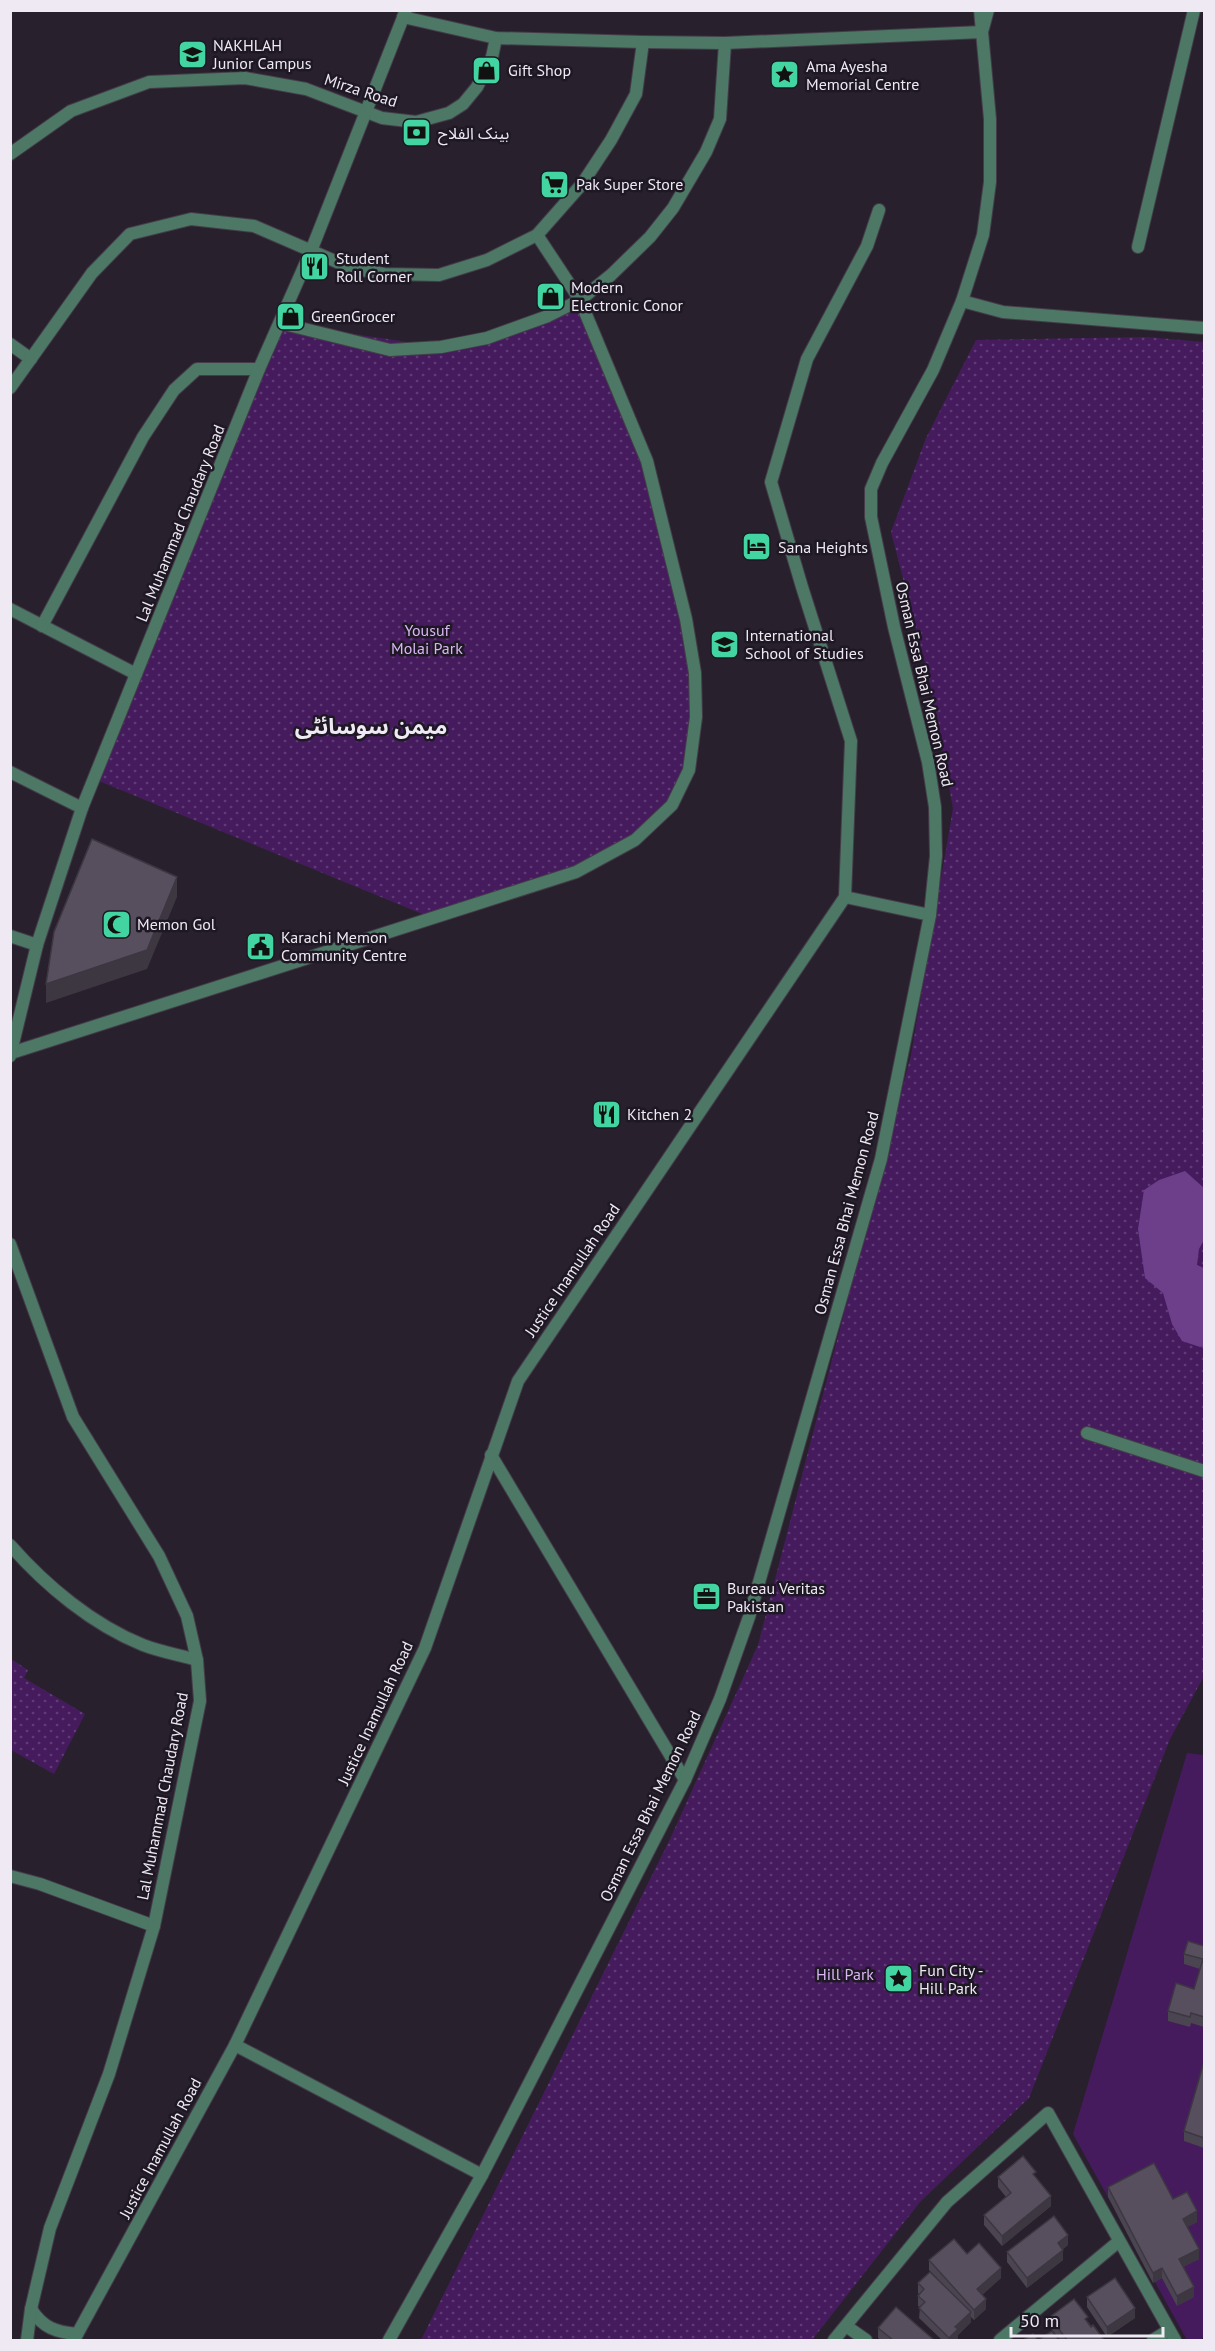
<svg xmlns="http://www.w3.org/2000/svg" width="1215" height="2351" viewBox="0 0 1215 2351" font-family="'PT Sans','Noto Sans Arabic',sans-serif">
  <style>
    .grass { fill: #451b5e }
    .park { fill: url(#park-dots) }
    .water { fill: #6d3f8b }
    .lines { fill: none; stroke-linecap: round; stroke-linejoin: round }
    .minor-casing { stroke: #443d49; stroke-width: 14 }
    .tertiary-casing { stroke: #443d49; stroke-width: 14 }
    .minor { stroke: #4c7865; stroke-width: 12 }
    .tertiary { stroke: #4c7865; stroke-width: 12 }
    .wall { fill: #4b4451 }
    .shaded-wall { fill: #3d3742 }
    .building { fill: #574f5e; stroke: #3d3742; stroke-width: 1.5 }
    .labels { text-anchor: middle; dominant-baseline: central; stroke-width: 5; stroke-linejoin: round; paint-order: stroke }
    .poi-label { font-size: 16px; fill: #eee9f2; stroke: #1e1824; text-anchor: start }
    .street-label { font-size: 16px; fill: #eee9f2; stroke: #1e1824 }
    .park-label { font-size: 16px; fill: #dab6f5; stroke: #1e1824 }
    .district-label { font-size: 22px; font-weight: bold; fill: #eee9f2; stroke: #1e1824 }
  </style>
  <defs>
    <pattern id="park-dots" width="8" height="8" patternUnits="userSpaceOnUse" patternTransform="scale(1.5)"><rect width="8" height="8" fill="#451b5e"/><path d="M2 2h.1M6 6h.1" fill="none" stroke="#603c76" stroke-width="1.8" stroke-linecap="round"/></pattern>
  </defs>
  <rect width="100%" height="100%" fill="#28212d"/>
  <polygon class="grass" points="1187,1753 1204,1755 1204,2335 1201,2340 1187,2340 1073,2134"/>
  <g class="park">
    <polygon points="580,300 647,461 695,673 689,770 672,805 635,840 576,872 432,918 94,779 280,323 441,347"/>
    <polygon points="1147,337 1204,342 1204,1676 1170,1739 1029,2098 920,2202 812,2340 421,2340 670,1839 758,1645 911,1055 953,808 929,679 891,532 926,438 976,340"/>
    <polygon points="11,1659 28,1670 24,1678 85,1714 54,1774 11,1750"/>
  </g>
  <polygon class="water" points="1185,1171 1204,1188 1204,1240 1199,1249 1197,1265 1204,1268 1204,1346 1200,1347 1182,1341 1172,1324 1163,1293 1145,1278 1138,1229 1144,1190 1159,1180"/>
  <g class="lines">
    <defs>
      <g id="minor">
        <polyline points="403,17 496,38 643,42 725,43 982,32 988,10"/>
        <polyline points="10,154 71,111 149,82 245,78 306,89 382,118 416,122 449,113 463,104 477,87 492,57 496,38"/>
        <polyline points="1138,247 1194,10"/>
        <polyline points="962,301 1003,312 1204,328"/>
        <polyline points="280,323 390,350 441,347 487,338 548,316 580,300 611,275 650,237 673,208 706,152 720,119 725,43"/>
        <polyline points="10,344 31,359"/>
        <polyline points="10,388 92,273 130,234 191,219 254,226 351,268 384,274 439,275 487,260 537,235 582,184 611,140 636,94 643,42"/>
        <polyline points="10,609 136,674"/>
        <polyline points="42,626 143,437 174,390 197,369 259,369"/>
        <polyline points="10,772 82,808"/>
        <polyline points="845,897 930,915"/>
        <polyline points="10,936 37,945"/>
        <polyline points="11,1053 576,872 635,840 672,805 689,770 696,717 695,673 686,619 647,461 580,300 537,235"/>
        <polyline points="1087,1433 1204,1471"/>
        <polyline points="491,1455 685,1780"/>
        <path d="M10,1545C46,1586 93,1625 143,1645C161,1652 180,1655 197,1660"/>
        <polyline points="10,1876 40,1884 154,1926"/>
        <polyline points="235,2045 482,2175"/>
        <path d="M31,2309C43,2328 56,2332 77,2334"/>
        <polyline points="846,2326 866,2340"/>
        <polyline points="74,2340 235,2045 425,1648 518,1381 845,897 851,741 802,587 771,482 807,359 867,246 879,210"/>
        <polyline points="834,2340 947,2202 1048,2113 1175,2340"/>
        <polyline points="1000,2340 1118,2242"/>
        <polyline points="1153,2340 1169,2330"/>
      </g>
      <g id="tertiary">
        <polyline points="10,1056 37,945 82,808 259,369 311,251 406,10"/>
        <polyline points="10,1244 73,1417 159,1556 187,1616 197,1660 200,1701 154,1926 109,2074 50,2228 31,2309 27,2340"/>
        <polyline points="389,2340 482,2175 685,1780 720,1699 749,1617 881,1159 930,915 936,856 935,807 928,762 894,627 871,517 871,489 882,463 933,370 962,301 983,235 990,182 990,119 980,10"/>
      </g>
    </defs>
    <use href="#minor" class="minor-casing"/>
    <use href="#tertiary" class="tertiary-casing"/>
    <use href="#minor" class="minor"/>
    <use href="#tertiary" class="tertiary"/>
  </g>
  <g class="wall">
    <polygon points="1204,1946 1204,2027 1191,2023 1190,2027 1168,2021 1168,2011 1194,1989 1200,1969 1184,1964 1184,1954"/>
    <polygon points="1204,2062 1204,2148 1184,2141 1184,2131"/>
    <polygon points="998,2177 1051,2206 1002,2246 984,2225 984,2215 1006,2197 998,2187"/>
    <polygon points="1108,2187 1173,2199 1197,2222 1187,2227 1199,2259 1183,2267 1194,2297 1177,2306 1162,2278 1153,2283 1108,2197"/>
    <polygon points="1068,2245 1063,2249 1063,2260 1027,2288 1007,2262 1007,2252"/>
    <polygon points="967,2254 1001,2278 982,2295 986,2309 974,2320 971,2317 971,2322 958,2335 958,2339 957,2340 942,2340 919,2318 920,2307 918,2306 918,2296 919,2294 918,2293 918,2283 937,2278 929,2270 929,2260"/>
    <polygon points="1087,2297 1135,2318 1107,2337 1087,2307"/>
    <polygon points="1050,2317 1088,2322 1104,2340 1060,2340 1050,2327"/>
    <polygon points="878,2328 934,2340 881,2340 878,2338"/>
  </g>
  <g class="shaded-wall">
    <polygon points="177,877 177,897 147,969 46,1003 46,984"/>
    <polygon points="1051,2196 1051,2206 1002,2246 1002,2236"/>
    <polygon points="1197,2211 1197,2222 1183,2229 1183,2219"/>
    <polygon points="1068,2235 1068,2245 1058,2253 1058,2243"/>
    <polygon points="1199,2249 1199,2259 1179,2269 1179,2259"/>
    <polygon points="1063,2250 1063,2260 1027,2288 1027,2278"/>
    <polygon points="1001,2268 1001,2278 977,2299 977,2289"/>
    <polygon points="1162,2268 1162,2278 1153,2283 1153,2273"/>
    <polygon points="1194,2287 1194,2297 1177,2306 1177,2296"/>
    <polygon points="986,2299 986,2309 974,2320 974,2310"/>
    <polygon points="1135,2308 1135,2318 1107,2337 1107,2327"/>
    <polygon points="971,2312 971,2322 958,2335 958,2339 957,2340 949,2340 949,2338 955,2327"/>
  </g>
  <g class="building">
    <polygon points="92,839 177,877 147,950 46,984 54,932"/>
    <polygon points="1188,1941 1204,1946 1204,2017 1191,2013 1190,2017 1168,2011 1176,1983 1194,1989 1203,1959 1184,1954"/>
    <polygon points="1204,2062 1204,2138 1184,2131"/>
    <polygon points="1023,2156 1036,2172 1033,2174 1051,2196 1002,2236 984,2215 1011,2193 998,2177"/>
    <polygon points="1154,2163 1173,2199 1187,2192 1197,2211 1183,2219 1199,2249 1179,2259 1194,2287 1177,2296 1162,2268 1153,2273 1108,2187"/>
    <polygon points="1054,2216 1068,2235 1058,2243 1063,2250 1027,2278 1007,2252"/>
    <polygon points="954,2239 967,2254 979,2243 1001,2268 977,2289 986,2299 974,2310 929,2260"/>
    <polygon points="930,2272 971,2312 955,2327 958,2329 949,2338 919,2308 925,2302 918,2296 924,2289 918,2283"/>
    <polygon points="1115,2278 1135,2308 1107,2327 1087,2297"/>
    <polygon points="1074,2299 1088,2317 1085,2319 1091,2327 1093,2325 1104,2340 1067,2340 1050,2317"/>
    <polygon points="896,2307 934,2340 893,2340 878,2328"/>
    <polygon points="1052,2331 1059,2340 1038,2340"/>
    <polygon points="1033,2334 1038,2340 1023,2340"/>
  </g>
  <defs>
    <symbol id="school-square" viewBox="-11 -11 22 22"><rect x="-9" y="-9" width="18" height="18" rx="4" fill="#42d4a1" stroke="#1e1824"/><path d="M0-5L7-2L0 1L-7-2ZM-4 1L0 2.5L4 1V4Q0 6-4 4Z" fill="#111"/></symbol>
    <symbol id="shop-square" viewBox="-11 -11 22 22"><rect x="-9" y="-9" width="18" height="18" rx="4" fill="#42d4a1" stroke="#1e1824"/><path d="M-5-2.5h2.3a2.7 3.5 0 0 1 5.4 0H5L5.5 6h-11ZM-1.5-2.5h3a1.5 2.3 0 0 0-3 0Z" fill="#111"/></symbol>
    <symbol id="sight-square" viewBox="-11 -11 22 22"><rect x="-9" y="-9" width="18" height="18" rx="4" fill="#42d4a1" stroke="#1e1824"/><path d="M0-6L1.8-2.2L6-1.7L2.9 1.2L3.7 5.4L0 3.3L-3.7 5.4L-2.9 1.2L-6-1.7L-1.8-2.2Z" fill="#111"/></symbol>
    <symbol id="bank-square" viewBox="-11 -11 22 22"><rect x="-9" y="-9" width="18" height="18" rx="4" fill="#42d4a1" stroke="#1e1824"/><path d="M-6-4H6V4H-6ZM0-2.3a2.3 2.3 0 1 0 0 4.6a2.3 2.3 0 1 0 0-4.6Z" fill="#111"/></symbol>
    <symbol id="supermarket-square" viewBox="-11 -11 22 22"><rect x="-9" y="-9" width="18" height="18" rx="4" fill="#42d4a1" stroke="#1e1824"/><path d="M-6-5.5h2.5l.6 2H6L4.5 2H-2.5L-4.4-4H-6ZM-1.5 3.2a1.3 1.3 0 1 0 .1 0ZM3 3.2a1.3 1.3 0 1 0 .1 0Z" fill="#111"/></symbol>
    <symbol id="restaurant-square" viewBox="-11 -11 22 22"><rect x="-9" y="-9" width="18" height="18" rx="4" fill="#42d4a1" stroke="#1e1824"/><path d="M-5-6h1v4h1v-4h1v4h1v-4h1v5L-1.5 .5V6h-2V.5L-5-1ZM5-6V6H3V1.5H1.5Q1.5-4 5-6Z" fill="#111"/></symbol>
    <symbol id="hotel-square" viewBox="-11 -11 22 22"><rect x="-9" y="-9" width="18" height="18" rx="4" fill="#42d4a1" stroke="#1e1824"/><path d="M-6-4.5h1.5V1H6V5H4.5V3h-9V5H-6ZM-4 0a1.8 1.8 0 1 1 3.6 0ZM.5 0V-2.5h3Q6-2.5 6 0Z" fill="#111"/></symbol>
    <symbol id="mosque-square" viewBox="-11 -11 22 22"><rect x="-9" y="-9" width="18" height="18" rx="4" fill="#42d4a1" stroke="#1e1824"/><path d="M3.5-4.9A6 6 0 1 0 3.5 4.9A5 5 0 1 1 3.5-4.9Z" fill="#111"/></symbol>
    <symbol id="civic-square" viewBox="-11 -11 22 22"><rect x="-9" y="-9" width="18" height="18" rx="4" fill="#42d4a1" stroke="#1e1824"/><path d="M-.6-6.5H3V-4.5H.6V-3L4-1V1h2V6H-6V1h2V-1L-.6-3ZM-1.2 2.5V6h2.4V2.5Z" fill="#111"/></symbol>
    <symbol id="office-square" viewBox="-11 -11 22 22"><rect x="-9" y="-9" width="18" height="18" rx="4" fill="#42d4a1" stroke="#1e1824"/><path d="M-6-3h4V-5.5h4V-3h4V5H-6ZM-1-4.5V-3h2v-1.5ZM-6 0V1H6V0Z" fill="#111"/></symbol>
  </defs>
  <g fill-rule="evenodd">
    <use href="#school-square" x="176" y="38" width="33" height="33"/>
    <use href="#shop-square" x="470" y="54" width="33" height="33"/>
    <use href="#sight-square" x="768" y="58" width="33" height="33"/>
    <use href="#bank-square" x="400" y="116" width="33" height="33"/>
    <use href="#supermarket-square" x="538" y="168" width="33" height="33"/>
    <use href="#restaurant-square" x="298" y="250" width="33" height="33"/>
    <use href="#shop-square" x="534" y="280" width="33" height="33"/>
    <use href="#shop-square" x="274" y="300" width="33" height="33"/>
    <use href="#hotel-square" x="740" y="530" width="33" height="33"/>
    <use href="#school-square" x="708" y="628" width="33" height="33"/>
    <use href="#mosque-square" x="100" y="908" width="33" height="33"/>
    <use href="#civic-square" x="244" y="930" width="33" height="33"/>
    <use href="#restaurant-square" x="590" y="1098" width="33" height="33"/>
    <use href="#office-square" x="690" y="1580" width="33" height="33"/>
    <use href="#sight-square" x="882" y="1962" width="33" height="33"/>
  </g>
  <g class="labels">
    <g class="poi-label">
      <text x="213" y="45">NAKHLAH<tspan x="213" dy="18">Junior Campus</tspan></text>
      <text x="806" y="66">Ama Ayesha<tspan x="806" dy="18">Memorial Centre</tspan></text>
      <text x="508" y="70">Gift Shop</text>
      <text x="438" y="133">بینک الفلاح</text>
      <text x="576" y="184">Pak Super Store</text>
      <text x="336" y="258">Student<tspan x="336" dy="18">Roll Corner</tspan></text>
      <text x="571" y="287">Modern<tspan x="571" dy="18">Electronic Conor</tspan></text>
      <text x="311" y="316">GreenGrocer</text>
      <text x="778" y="547">Sana Heights</text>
      <text x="745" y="635">International<tspan x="745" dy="18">School of Studies</tspan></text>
      <text x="137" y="924">Memon Gol</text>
      <text x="281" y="937">Karachi Memon<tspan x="281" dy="18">Community Centre</tspan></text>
      <text x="627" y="1114">Kitchen 2</text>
      <text x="727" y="1588">Bureau Veritas<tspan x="727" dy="18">Pakistan</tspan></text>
      <text x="919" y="1970">Fun City -<tspan x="919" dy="18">Hill Park</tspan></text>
    </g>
    <g class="street-label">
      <text transform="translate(361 90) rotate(18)">Mirza Road</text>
      <text transform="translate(180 523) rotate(-68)">Lal Muhammad Chaudary Road</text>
      <text transform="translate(925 684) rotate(77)">Osman Essa Bhai Memon Road</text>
      <text transform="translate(846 1213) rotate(-75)">Osman Essa Bhai Memon Road</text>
      <text transform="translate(572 1270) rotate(-56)">Justice Inamullah Road</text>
      <text transform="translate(375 1713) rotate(-65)">Justice Inamullah Road</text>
      <text transform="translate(162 1796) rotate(-79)">Lal Muhammad Chaudary Road</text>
      <text transform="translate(650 1806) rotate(-64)">Osman Essa Bhai Memon Road</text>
      <text transform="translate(160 2148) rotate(-62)">Justice Inamullah Road</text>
    </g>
    <g class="park-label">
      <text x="427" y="630">Yousuf<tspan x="427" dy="18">Molai Park</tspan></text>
      <text x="845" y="1974">Hill Park</text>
    </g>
    <g class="district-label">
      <text x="371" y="726">میمن سوسائٹی</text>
    </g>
  </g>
  <rect width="1215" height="2351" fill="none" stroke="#eee9f2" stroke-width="24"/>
  <path d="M1011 2327v9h152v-9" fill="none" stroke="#eee9f2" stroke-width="3"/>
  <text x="1020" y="2327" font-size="18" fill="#eee9f2" stroke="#1e1824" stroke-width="4.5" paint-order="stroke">50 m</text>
</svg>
